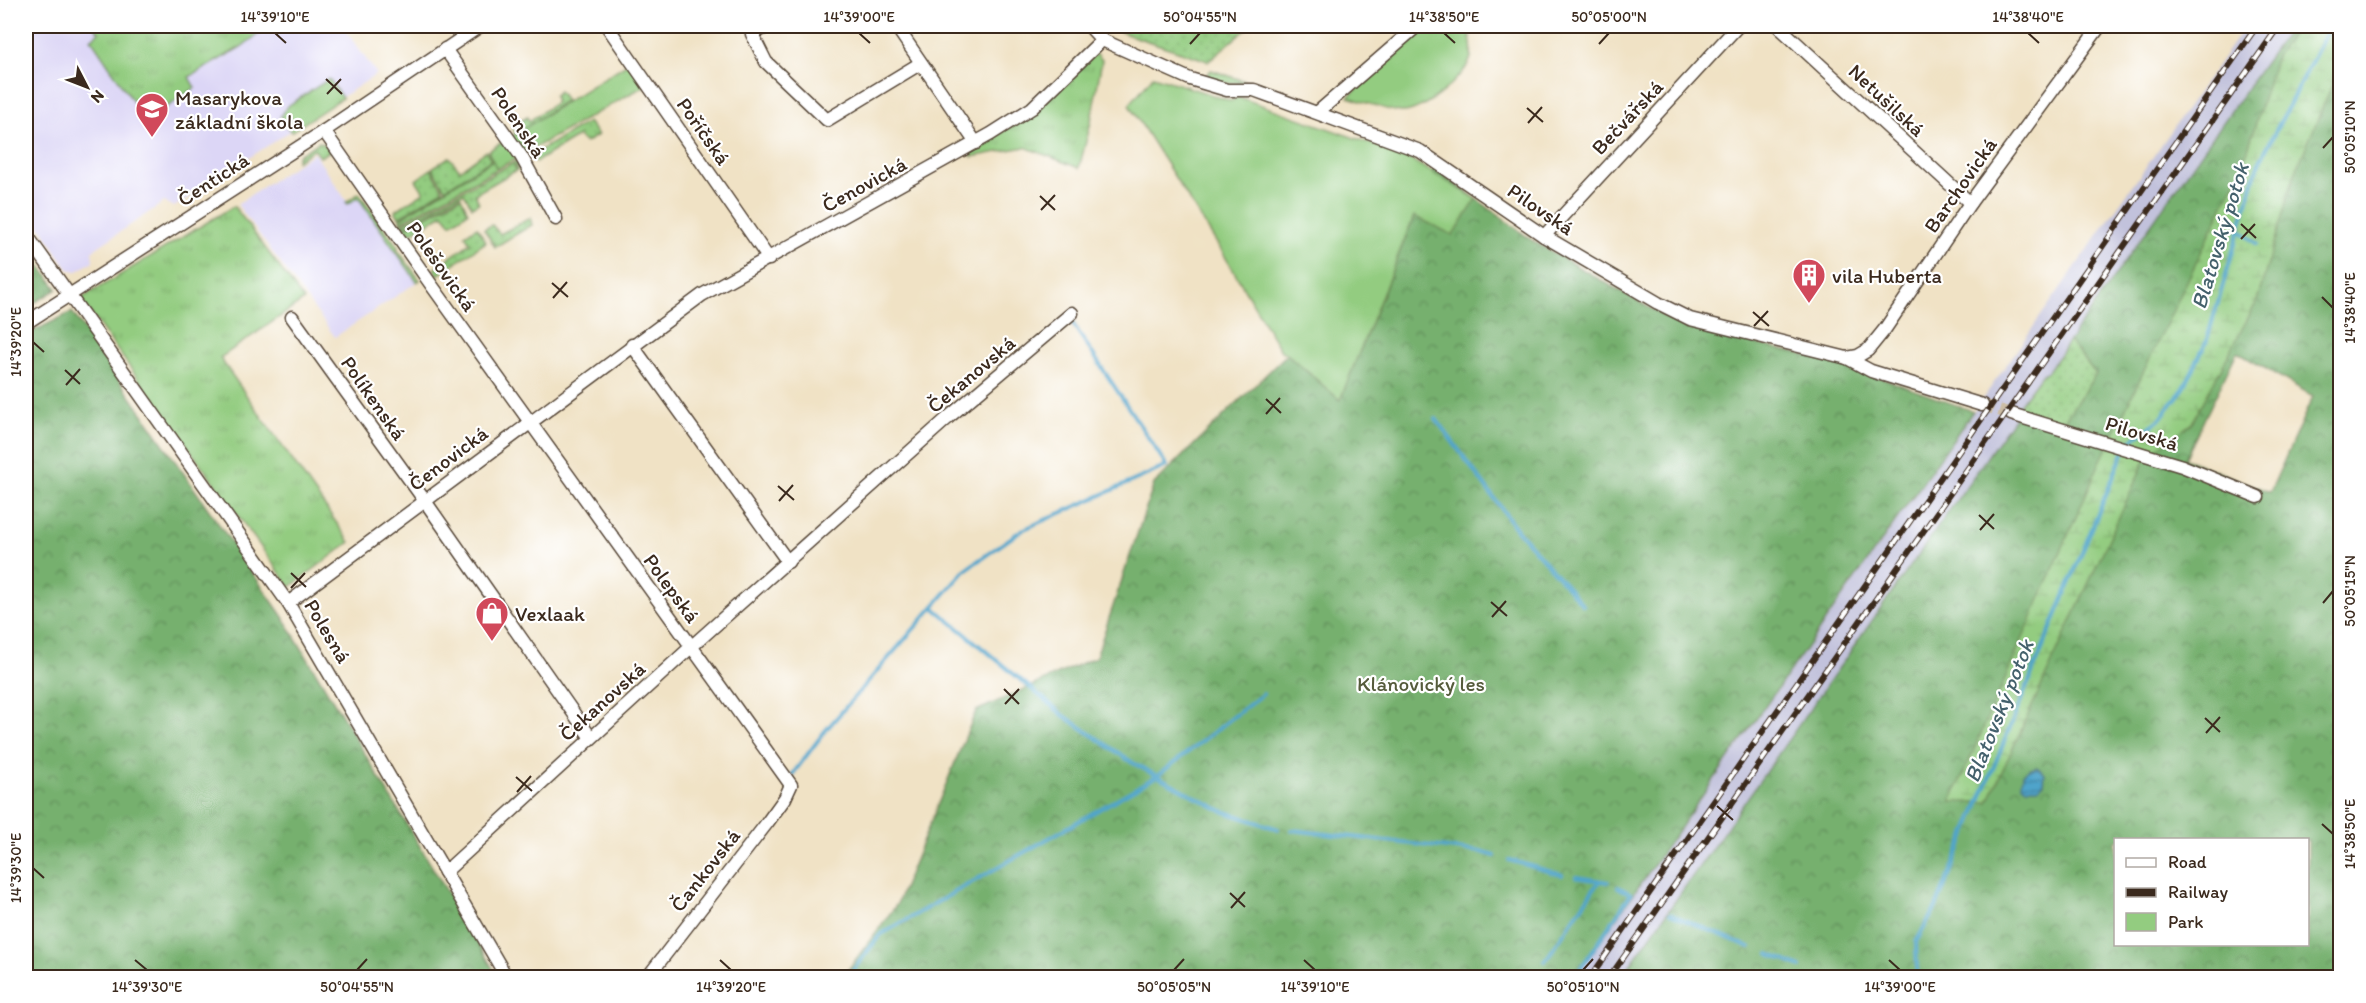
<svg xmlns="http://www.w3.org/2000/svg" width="2366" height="1003" viewBox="0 0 2366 1003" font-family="Itim,sans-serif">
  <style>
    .built { fill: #dcd6f6 }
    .railway { fill: #c2c2dc }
    .grass { fill: url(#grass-tufts); stroke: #677b4f; stroke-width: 1.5 }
    .forest { fill: url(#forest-crowns); stroke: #586d46; stroke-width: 1.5; fill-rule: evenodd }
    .wetland { fill: url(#wetland-marsh); stroke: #677b4f; stroke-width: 1.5 }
    .park { fill: #93cc80; stroke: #677b4f; stroke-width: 1.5 }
    .garden { fill: url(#garden-dots); stroke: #677b4f; stroke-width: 1.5 }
    .water { fill: url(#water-rules); stroke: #456774; stroke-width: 1.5 }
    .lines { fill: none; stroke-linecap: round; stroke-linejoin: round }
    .stream { stroke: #4fa4cb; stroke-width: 4 }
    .street-tunnel { stroke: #ccbda4; stroke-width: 12; stroke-dasharray: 12 6; stroke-linecap: butt }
    .street-casing { stroke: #564637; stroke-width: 15 }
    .street { stroke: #fff; stroke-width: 12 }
    .rail-casing { stroke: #3b2a1e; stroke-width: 6 }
    .rail { stroke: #fff; stroke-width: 4; stroke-dasharray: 11; stroke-linecap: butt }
    .ticks { fill: none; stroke: #3b2a1e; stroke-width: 2 }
    .labels { text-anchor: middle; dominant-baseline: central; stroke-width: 4.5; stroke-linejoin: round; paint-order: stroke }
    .poi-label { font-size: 21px; fill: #3b2a1e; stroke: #fff; text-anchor: start }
    .street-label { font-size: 21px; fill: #3b2a1e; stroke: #fff }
    .park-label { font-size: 21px; fill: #555b3b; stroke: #fff }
    .water-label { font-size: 22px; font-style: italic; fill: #44616c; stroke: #fff }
    .neatline { fill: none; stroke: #3b2a1e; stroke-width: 2 }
    .ticks-label { font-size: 15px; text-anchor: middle; fill: #3b2a1e }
  </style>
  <defs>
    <pattern id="grass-tufts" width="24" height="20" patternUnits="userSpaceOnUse" patternTransform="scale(1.5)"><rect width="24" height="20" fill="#93cc80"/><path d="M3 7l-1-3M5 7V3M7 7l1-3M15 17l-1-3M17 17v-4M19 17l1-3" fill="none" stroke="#80af6e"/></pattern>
    <pattern id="forest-crowns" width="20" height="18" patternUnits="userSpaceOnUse" patternTransform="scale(1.5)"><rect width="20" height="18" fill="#76b06e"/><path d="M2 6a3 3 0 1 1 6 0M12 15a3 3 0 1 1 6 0" fill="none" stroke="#628f5a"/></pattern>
    <pattern id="wetland-marsh" width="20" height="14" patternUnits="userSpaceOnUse" patternTransform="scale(1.5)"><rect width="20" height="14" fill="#93cc80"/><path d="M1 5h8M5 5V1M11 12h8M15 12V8" fill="none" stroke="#80af6e"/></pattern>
    <pattern id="garden-dots" width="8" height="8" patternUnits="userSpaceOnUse" patternTransform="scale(1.5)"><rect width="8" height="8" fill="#93cc80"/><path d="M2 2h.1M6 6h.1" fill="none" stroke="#80af6e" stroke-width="1.8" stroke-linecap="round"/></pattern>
    <pattern id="water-rules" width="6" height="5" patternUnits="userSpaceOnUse" patternTransform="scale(1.5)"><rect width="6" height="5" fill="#4fa4cb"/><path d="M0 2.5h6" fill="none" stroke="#4386a4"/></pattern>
  </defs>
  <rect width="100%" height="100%" fill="#fff"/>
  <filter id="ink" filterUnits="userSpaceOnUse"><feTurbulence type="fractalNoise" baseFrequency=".0167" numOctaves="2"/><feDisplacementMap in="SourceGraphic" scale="12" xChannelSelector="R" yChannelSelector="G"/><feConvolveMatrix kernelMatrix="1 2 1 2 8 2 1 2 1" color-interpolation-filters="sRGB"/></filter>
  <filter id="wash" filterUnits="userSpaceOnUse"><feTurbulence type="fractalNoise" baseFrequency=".008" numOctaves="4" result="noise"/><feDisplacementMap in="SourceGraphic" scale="24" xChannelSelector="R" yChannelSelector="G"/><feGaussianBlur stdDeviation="1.35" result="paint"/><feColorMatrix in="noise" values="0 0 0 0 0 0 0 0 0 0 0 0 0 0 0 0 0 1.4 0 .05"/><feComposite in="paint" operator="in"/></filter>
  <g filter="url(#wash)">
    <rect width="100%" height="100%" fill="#f0e2c5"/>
    <g class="built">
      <polygon points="26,26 342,26 377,74 174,207 164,202 92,251 93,261 76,272 68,269 26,205"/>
      <polygon points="314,153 348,203 358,197 417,282 335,337 237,204"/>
    </g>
    <polygon class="railway" points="2245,26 2291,26 1621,977 1575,978"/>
    <g class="grass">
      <polygon points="94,26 269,26 241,47 189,77 195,88 146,121 91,39 99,32"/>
      <polygon points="1096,53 1102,60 1090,126 1079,168 1025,147 972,157 970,153 1032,113"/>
      <polygon points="1211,70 1248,82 1223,83 1206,78 1205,77"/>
      <polygon points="319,142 324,144 330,151 320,157 314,149 297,161 297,156"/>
      <polygon points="493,160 497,169 401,222 400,218"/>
      <polygon points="359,193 398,247 397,249 420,280 417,282 358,197 348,204 346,202"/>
      <polygon points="234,206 304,300 220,358 350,542 290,587 80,299"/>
    </g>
    <g class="forest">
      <path d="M2291,26H2340V977L1621,978L2020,410L2060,425L2096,374L2069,341ZM2237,352L2313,396L2270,492L2185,459ZM2116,840H2308V944H2116Z"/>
      <polygon points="1434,167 1533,241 1681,326 1843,364 1973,411 1575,977 842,978 897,904 976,711 1096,657 1154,484 1287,354 1340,400"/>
      <polygon points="26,246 57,289 26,308"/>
      <polygon points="72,312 283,617 498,977 26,977 26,335"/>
    </g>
    <polygon class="wetland" points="2297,26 2340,26 2340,66 2295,173 2257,301 2192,423 2147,456 1988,802 1951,802 2101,460 2244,163 2276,56"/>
    <g class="park">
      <path d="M1428,26H1467C1470,36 1473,46 1471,57C1467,76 1421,114 1401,112C1384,110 1365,102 1348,97Z"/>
      <polygon points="631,61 648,84 497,169 488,151"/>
      <polygon points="1153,76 1231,101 1239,97 1403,155 1477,199 1453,235 1414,216 1340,400 1287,354 1281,351 1223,253 1129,105"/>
      <polygon points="329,79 342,98 291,132 280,116 289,105"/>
    </g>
    <g class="garden">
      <polygon points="1110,26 1250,26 1208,61 1126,34"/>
      <polygon points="559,91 566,100 516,134 512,126 527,117 529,121 556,102 554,96"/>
      <polygon points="588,122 598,135 585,143 578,136 536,162 532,155"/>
      <polygon points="486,151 491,160 445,189 432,168 449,157 460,170"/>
      <polygon points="520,159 524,170 522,172 516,165 514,166 517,170 475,194 479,203 472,207 464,193 402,228 400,225"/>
      <polygon points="431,169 443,190 399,217 395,211 424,192 416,180"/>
      <polygon points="461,197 468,212 451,224 443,214 407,236 403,229"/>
      <polygon points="530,218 532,225 495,247 484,229 492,225 500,234"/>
      <polygon points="477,227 486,242 438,275 434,269 470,243 465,235"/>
      <polygon points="2069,341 2096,374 2061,425 2017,408 2042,374 2048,371"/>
    </g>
    <polygon class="water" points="2037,767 2045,774 2044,783 2038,788 2027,788 2022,784 2023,774 2031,768"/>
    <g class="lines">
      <g class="stream">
        <polyline points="2239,230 2257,244"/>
        <polyline points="1436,419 1518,531 1583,605"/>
        <polyline points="2115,440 2128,443 2159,420 2184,388 2206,343 2258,165 2330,26"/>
        <polyline points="933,607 965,570 1022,530 1167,466 1071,321"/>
        <polyline points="792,775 825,731 933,607 1063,715 1133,763 1222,811 1278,829"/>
        <polyline points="1292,830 1482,852 1495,856"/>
        <polyline points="1509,860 1562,875"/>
        <polyline points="1576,877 1608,882"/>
        <polyline points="1670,914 1750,947"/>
        <polyline points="1769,954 1801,967"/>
        <polyline points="1545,961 1599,881"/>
        <polyline points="847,978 880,935 1157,776 1263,694"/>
        <polyline points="1574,978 1631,894 1618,887"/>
        <polyline points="1908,978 1917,972 1916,942 1936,907 2123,453"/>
      </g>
    </g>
  </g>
  <g filter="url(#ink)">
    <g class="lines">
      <polyline class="street-tunnel" points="1982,405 2011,414"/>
      <defs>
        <g id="street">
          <polyline points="607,26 769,259"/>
          <polyline points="768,26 752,34 766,62 827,120 921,63"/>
          <polyline points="896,26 976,143"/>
          <polyline points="1089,26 1102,40 1190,79 1227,90 1254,90 1420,151 1544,236 1658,303 1690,319 1847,358 1871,371 1982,405"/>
          <polyline points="1778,26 1970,203"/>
          <polyline points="445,49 521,156 556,219"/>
          <polyline points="1318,112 1417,26"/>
          <polyline points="324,131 430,283 791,785 785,798 767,823 647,978"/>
          <polyline points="26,234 288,603 507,978"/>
          <polyline points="1544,236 1738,26"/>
          <polyline points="292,317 425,501 591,738"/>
          <polyline points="26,323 324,131 480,26"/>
          <polyline points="632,345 788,562"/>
          <polyline points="1847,358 1858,356 1868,350 1885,329 1970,203 2100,26"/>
          <polyline points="2011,414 2182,466 2258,497"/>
          <polyline points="288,603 702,295 991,134 1032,108 1102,40"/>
          <polyline points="445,872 691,647 950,416 1072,313"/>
        </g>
      </defs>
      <use href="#street" class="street-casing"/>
      <use href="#street" class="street"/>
      <defs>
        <g id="rail">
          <polyline points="1590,978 2257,26"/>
          <polyline points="1609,978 2279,26"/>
        </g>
      </defs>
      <use href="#rail" class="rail-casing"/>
      <use href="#rail" class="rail"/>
    </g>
  </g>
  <path class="ticks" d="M275,33L286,43M859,33L870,43M1444,33L1455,43M2028,33L2039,43M1190,44L1200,33M1599,44L1609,33M326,79L342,94M327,94L341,79M1527,108L1543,122M1528,123L1542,107M2323,148L2333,137M1040,196L1055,210M1041,210L1055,195M2241,224L2256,238M2241,239L2255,224M552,283L568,297M2322,297L2333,308M553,298L567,282M1753,312L1769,326M1754,326L1768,311M33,342L44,352M65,370L80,384M66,385L80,369M1266,399L1281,413M1266,414L1280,398M778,486L794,500M779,501L793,485M1979,515L1994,529M1980,530L1994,514M291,573L306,587M291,588L305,573M1491,602L1507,616M2323,603L2333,591M1492,617L1506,601M1004,689L1019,704M1005,704L1019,689M2205,718L2220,732M2206,733L2220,717M516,777L532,791M517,792L531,776M1717,806L1733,820M1718,820L1732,805M2322,824L2333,834M33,868L44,878M1230,893L1245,907M1231,908L1245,892M135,960L147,970M720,960L731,970M1304,960L1315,970M1889,960L1900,970M357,970L367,959M1174,970L1184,959M1583,970L1593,959"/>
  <defs>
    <symbol id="school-pin" viewBox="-11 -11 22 30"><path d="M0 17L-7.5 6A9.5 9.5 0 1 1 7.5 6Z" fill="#d1495b" stroke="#fff"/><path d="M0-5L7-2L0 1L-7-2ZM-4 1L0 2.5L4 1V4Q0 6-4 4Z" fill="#fff"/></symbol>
    <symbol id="building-pin" viewBox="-11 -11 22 30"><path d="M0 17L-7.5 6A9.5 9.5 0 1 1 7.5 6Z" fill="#d1495b" stroke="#fff"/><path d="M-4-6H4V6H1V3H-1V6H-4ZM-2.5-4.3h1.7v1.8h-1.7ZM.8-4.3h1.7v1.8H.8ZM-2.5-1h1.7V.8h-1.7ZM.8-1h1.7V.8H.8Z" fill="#fff"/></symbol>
    <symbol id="shop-pin" viewBox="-11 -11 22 30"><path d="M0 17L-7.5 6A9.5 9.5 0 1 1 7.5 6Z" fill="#d1495b" stroke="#fff"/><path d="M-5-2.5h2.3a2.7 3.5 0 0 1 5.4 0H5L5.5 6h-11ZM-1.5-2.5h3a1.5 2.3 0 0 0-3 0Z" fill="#fff"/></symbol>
  </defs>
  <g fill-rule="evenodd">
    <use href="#school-pin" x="133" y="90" width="38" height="52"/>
    <use href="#building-pin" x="1790" y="256" width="38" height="52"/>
    <use href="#shop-pin" x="473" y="594" width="38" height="52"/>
  </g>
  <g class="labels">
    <g class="poi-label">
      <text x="175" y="97">Masarykova<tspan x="175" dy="24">základní škola</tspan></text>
      <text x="1832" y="275">vila Huberta</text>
      <text x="515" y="613">Vexlaak</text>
    </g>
    <g class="street-label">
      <text transform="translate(1887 100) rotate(43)">Netušilská</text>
      <text transform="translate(1627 117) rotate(-47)">Bečvářská</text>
      <text transform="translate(519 122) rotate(56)">Polenská</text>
      <text transform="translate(704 131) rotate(55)">Poříčská</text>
      <text transform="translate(213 179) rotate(-33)">Čentická</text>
      <text transform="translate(864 184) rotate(-29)">Čenovická</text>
      <text transform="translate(1960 185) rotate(-55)">Barchovická</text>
      <text transform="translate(1541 209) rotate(34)">Pilovská</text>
      <text transform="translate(442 266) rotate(55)">Polešovická</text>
      <text transform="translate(971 374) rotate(-40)">Čekanovská</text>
      <text transform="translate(374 398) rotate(55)">Políkenská</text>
      <text transform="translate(2142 433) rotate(17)">Pilovská</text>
      <text transform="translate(448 458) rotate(-37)">Čenovická</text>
      <text transform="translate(672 588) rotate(54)">Polepská</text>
      <text transform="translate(328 631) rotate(59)">Polesná</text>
      <text transform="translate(602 701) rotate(-42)">Čekanovská</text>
      <text transform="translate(705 870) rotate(-52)">Čankovská</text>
    </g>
    <g class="park-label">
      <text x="1421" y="683">Klánovický les</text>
    </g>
    <g class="water-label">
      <text transform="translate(2220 236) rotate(-73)">Blatovský potok</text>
      <text transform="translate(1999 711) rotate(-68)">Blatovský potok</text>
    </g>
  </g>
  <rect width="2366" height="1003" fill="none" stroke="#fff" stroke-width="66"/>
  <rect x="2114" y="838" width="195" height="108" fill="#ffffff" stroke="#b1aaa5" stroke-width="1.5"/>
  <rect x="2126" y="858" width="30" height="9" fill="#ffffff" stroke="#b1aaa5" stroke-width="1.5"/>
  <text x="2168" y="868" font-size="18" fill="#3b2a1e">Road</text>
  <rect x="2126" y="888" width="30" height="9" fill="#3b2a1e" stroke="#b1aaa5" stroke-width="1.5"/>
  <text x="2168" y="898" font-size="18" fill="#3b2a1e">Railway</text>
  <rect x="2126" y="913" width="30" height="18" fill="#93cc80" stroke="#b1aaa5" stroke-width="1.5"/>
  <text x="2168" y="928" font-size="18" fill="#3b2a1e">Park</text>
  <g transform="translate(87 87) rotate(132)" stroke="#ffffff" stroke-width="4.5" paint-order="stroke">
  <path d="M0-4.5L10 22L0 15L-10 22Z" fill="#3b2a1e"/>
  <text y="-9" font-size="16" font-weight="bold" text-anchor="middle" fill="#3b2a1e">N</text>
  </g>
  <rect x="33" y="33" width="2300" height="937" class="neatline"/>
  <g class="ticks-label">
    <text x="275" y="22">14°39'10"E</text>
    <text x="859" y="22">14°39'00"E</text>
    <text x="1200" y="22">50°04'55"N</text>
    <text x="1444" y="22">14°38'50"E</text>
    <text x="1609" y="22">50°05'00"N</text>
    <text x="2028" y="22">14°38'40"E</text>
    <text transform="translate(2350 137) rotate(-90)" y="5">50°05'10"N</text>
    <text transform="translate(2350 308) rotate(-90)" y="5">14°38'40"E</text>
    <text transform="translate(16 342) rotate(-90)" y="5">14°39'20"E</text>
    <text transform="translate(2350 591) rotate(-90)" y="5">50°05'15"N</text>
    <text transform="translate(2350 834) rotate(-90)" y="5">14°38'50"E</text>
    <text transform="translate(16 868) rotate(-90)" y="5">14°39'30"E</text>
    <text x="147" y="992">14°39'30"E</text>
    <text x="357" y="992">50°04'55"N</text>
    <text x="731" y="992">14°39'20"E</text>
    <text x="1174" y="992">50°05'05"N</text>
    <text x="1315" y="992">14°39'10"E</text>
    <text x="1583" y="992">50°05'10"N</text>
    <text x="1900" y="992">14°39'00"E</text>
  </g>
</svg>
